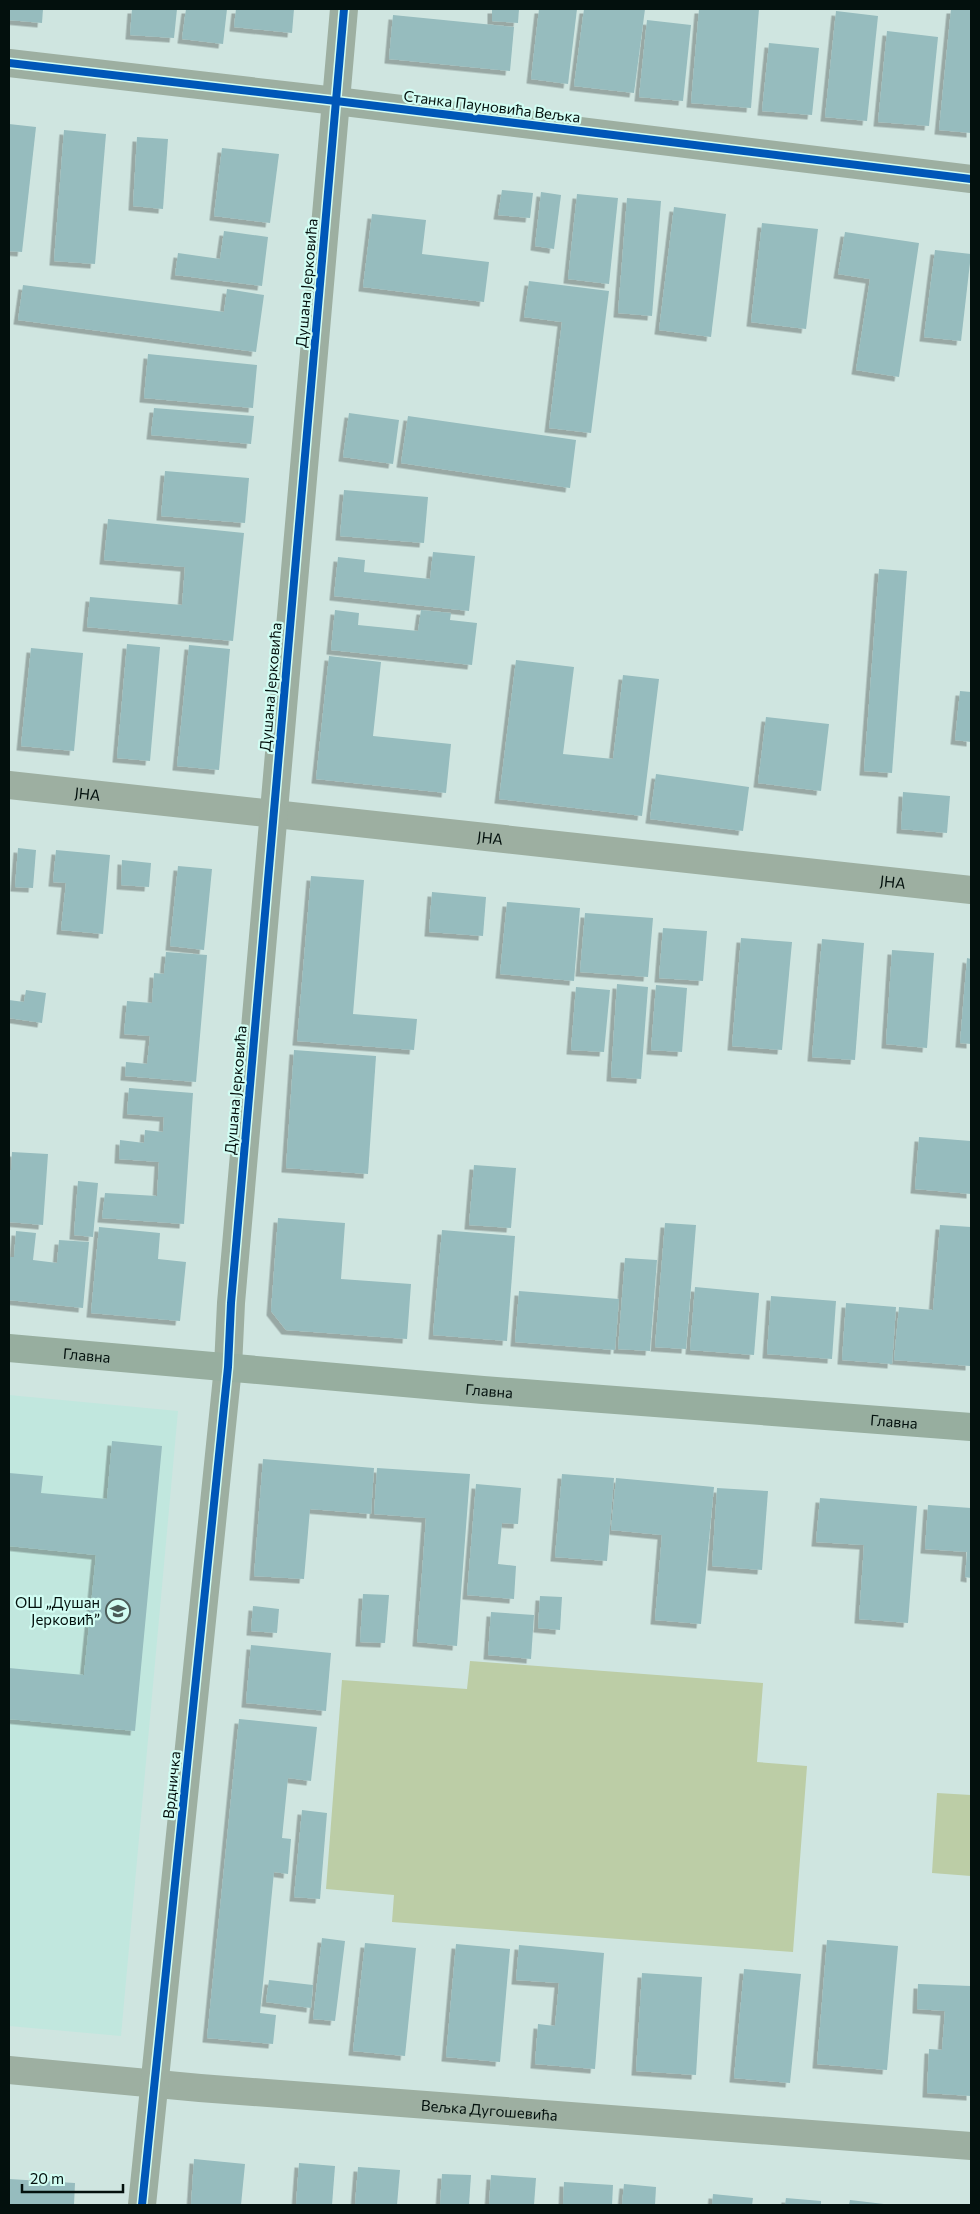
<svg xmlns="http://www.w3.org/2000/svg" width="980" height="2214" viewBox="0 0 980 2214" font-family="Commissioner,sans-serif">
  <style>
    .built { fill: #c1e7de }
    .green { fill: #bccda6 }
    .building { fill: #96bcbe; filter: url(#shadow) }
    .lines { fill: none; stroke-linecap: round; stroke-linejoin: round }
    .minor { stroke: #9dafa1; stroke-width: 28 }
    .secondary { stroke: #97ae9f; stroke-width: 28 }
    .cycleway-casing { stroke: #d2fdf3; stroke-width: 11 }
    .cycleway { stroke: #0057b8; stroke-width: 8 }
    .labels { text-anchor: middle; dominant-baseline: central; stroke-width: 4.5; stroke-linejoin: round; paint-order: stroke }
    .street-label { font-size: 15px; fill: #03100d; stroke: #d2fdf3 }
    .poi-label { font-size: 15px; fill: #03100d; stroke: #d2fdf3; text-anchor: end }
  </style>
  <defs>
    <filter id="shadow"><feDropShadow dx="-4.5" dy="4.5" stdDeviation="0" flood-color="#0004"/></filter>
  </defs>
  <rect width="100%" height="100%" fill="#cfe5e0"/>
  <polygon class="built" points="9,1395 178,1411 121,2036 9,2026"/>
  <g class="green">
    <polygon points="470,1661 763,1683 757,1762 807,1766 793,1952 392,1922 394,1895 326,1889 342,1680 467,1689"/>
    <polygon points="937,1793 971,1795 971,1876 932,1873"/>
  </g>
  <g class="building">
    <polygon points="9,9 43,9 42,23 9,20"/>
    <polygon points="132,9 177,9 174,38 130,35"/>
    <polygon points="186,9 227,9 223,44 182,39"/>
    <polygon points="236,9 294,9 292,33 234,27"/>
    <polygon points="492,9 519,9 518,23 492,21"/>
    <polygon points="539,9 577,9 568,84 531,79"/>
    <polygon points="584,9 645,9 634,93 574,86"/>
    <polygon points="699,9 759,9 751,108 691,103"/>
    <polygon points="951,9 971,9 971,133 939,130"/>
    <polygon points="836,11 878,16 867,121 825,117"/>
    <polygon points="393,15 514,27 510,71 389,59"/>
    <polygon points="647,20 691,25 683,101 639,97"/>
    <polygon points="887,31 938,37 929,126 878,122"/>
    <polygon points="769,43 819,48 812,115 762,111"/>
    <polygon points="9,124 36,127 22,252 9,251"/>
    <polygon points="64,130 106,134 95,264 54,261"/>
    <polygon points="137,137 168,139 163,209 133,206"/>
    <polygon points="222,148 279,154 270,223 214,216"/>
    <polygon points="502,190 533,193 530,218 498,215"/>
    <polygon points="541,192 561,195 554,249 535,246"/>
    <polygon points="577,194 618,198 609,284 568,279"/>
    <polygon points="627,198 661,201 652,316 618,313"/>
    <polygon points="674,207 726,214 711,337 659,330"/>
    <polygon points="372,214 426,220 422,254 489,262 484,302 363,287"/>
    <polygon points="762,223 818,229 806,329 751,322"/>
    <polygon points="224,231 268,237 262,286 175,275 178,253 220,259"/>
    <polygon points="845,232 919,243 899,377 856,370 870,279 838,274"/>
    <polygon points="935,250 971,254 961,341 924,337"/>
    <polygon points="529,281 609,291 591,433 549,428 562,322 524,317"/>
    <polygon points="23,285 224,312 227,289 264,295 256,352 18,320"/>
    <polygon points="148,354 257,365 253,408 144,398"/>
    <polygon points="154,408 254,416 251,444 151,435"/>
    <polygon points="349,413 399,420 393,464 343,457"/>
    <polygon points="408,416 576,440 570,488 401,463"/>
    <polygon points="165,471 249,478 245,523 161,516"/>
    <polygon points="344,490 428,497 424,543 340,536"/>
    <polygon points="108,519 244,533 233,641 87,627 90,597 182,605 185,567 104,560"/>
    <polygon points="433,552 475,556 469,611 334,596 338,557 365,560 364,572 430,579"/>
    <polygon points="879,569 907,571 892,773 864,771"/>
    <polygon points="335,610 359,613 358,625 418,631 421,610 451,613 450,620 477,623 472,665 331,650"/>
    <polygon points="127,644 160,647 150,761 117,758"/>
    <polygon points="189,645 230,649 219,770 177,766"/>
    <polygon points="31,648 83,653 74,751 21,746"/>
    <polygon points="329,656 381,662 373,736 451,744 446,793 316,779"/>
    <polygon points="516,660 574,667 563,754 613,759 623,675 659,679 642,816 499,799"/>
    <polygon points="960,691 971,692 971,742 955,740"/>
    <polygon points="766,717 829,724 821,791 758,783"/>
    <polygon points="656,774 749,787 743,831 650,819"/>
    <polygon points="903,792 950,796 947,833 901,829"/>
    <polygon points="18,848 36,850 33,888 15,887"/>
    <polygon points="56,850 110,855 103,934 61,930 66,883 53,882"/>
    <polygon points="122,860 151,863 149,887 121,885"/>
    <polygon points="178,866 212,869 204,950 170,946"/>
    <polygon points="311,876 364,880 353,1014 417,1019 414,1050 297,1041"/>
    <polygon points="432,892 486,897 483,936 429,932"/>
    <polygon points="507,902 580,908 574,981 500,974"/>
    <polygon points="585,913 653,918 648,977 580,972"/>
    <polygon points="663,928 707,931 703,981 659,978"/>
    <polygon points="741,938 792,942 782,1050 732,1046"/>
    <polygon points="822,939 864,943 855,1060 812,1057"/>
    <polygon points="892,950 934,953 927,1048 886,1044"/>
    <polygon points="166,952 207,955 196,1082 125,1076 126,1062 147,1064 150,1036 124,1034 127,1001 152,1003 154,973 164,974"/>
    <polygon points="967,958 971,959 971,1044 960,1043"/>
    <polygon points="617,984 648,987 641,1079 611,1077"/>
    <polygon points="656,985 687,988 682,1052 651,1050"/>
    <polygon points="576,987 610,990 604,1052 571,1050"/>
    <polygon points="26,990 46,993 42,1023 9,1018 9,1000 24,1002"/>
    <polygon points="294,1050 376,1056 368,1174 286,1168"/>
    <polygon points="129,1088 193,1093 184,1224 102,1218 105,1193 157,1196 159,1162 119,1159 120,1140 144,1143 145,1130 163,1132 164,1117 127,1114"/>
    <polygon points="919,1137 971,1141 971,1194 915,1189"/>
    <polygon points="12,1152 48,1154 43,1225 9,1222 9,1170 11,1170"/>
    <polygon points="474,1165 516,1168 511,1228 469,1225"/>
    <polygon points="78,1181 98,1183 93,1237 74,1235"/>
    <polygon points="278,1218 345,1223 341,1279 411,1284 407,1339 286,1330 271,1311"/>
    <polygon points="665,1223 696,1225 686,1349 655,1347"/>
    <polygon points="940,1225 971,1227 970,1366 894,1360 899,1307 933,1310"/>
    <polygon points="99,1227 160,1233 158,1259 186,1262 180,1321 91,1313"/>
    <polygon points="442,1230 515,1236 507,1341 433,1335"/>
    <polygon points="16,1231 36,1233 33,1260 57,1263 59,1240 89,1242 83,1308 9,1300 9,1257 14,1257"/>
    <polygon points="625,1258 657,1260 650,1351 618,1349"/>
    <polygon points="695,1287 759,1293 754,1355 690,1350"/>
    <polygon points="519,1291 619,1299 615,1350 515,1342"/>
    <polygon points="771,1296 836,1301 832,1359 767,1354"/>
    <polygon points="846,1303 896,1307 892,1364 842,1360"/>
    <polygon points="112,1441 162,1446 135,1731 9,1719 9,1668 84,1675 96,1555 9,1546 9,1473 43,1476 41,1493 107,1499"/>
    <polygon points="263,1459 374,1468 371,1514 310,1509 304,1579 254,1576"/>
    <polygon points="377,1468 470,1474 457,1646 417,1642 426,1518 374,1514"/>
    <polygon points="562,1474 614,1478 607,1561 555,1557"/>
    <polygon points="616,1478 714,1487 701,1624 655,1620 662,1535 611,1530"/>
    <polygon points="476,1484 521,1488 518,1524 502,1523 498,1564 516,1566 514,1599 467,1595"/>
    <polygon points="717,1488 768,1491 762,1570 712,1566"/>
    <polygon points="820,1498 917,1506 908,1623 859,1619 864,1545 816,1542"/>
    <polygon points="928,1505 971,1508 971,1578 965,1577 967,1552 925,1549"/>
    <polygon points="363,1594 389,1595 385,1643 360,1642"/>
    <polygon points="540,1596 562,1597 560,1630 538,1628"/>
    <polygon points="253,1606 279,1609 277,1633 251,1631"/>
    <polygon points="491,1612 534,1615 531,1659 488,1655"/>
    <polygon points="251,1645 331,1653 326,1711 246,1703"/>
    <polygon points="239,1719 317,1727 311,1781 288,1778 282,1838 291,1839 288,1874 274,1872 260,2013 276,2015 273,2044 207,2038"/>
    <polygon points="302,1810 327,1813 320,1899 294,1897"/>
    <polygon points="322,1938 345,1941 335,2021 313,2019"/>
    <polygon points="827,1940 898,1946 887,2070 817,2064"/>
    <polygon points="365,1943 416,1948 405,2056 353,2051"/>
    <polygon points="456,1944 510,1949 500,2062 446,2057"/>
    <polygon points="519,1945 604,1953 595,2069 535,2064 538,2024 555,2026 559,1983 516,1980"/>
    <polygon points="744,1969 801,1974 790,2083 734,2078"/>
    <polygon points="642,1973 702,1977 696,2075 636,2071"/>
    <polygon points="269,1980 313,1985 311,2008 266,2002"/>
    <polygon points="918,1984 971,1986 971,2096 927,2093 929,2049 942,2050 945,2011 917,2009"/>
    <polygon points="194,2159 245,2164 241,2205 191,2205"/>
    <polygon points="299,2163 335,2166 332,2205 296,2205"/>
    <polygon points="358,2167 400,2170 397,2205 355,2205"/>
    <polygon points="442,2174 471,2175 469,2205 440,2205"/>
    <polygon points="491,2175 536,2178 534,2205 489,2205"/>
    <polygon points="9,2179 75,2183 74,2205 9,2205"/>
    <polygon points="564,2182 613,2185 612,2205 563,2205"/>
    <polygon points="624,2184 656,2187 655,2205 622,2205"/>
    <polygon points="713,2194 753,2198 752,2205 712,2205"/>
    <polygon points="786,2198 821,2201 821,2205 785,2205"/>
    <polygon points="850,2200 884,2204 884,2205 849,2205"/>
  </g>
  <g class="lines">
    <g class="minor">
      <polyline points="9,63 336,101 971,179"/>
      <path id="s1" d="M9,785L971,890"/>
      <path id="s2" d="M9,2070L200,2088L971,2146"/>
      <polyline points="142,2205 228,1367 231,1303 344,9"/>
    </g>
    <path class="secondary" id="s3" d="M9,1348L483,1390L971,1427"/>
    <defs>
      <g id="cycleway">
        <polyline points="9,63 336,101 971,179"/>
        <polyline points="142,2205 228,1367 231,1303 344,9"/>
      </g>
    </defs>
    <use href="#cycleway" class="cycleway-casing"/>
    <use href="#cycleway" class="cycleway"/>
  </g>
  <defs>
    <symbol id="school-ring" viewBox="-11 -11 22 22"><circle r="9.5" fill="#d2fdf3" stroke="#4a5b57" stroke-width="1.5"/><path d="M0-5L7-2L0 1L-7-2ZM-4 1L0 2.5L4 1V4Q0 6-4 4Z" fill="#4a5b57"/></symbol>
  </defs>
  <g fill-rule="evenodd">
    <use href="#school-ring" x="104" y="1597" width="28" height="28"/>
  </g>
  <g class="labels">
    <g class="street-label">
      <text transform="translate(492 106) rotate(7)">Станка Пауновића Вељка</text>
      <text transform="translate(306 283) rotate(-85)">Душана Јерковића</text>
      <text transform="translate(270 687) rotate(-85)">Душана Јерковића</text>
      <text stroke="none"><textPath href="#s1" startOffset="79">ЈНА</textPath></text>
      <text stroke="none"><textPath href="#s1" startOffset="484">ЈНА</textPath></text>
      <text stroke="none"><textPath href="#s1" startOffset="889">ЈНА</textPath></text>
      <text transform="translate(235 1090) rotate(-85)">Душана Јерковића</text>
      <text stroke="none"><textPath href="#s3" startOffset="78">Главна</textPath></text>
      <text stroke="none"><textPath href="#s3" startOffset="482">Главна</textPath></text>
      <text stroke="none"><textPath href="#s3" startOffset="888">Главна</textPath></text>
      <text transform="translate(171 1785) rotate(-84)">Врдничка</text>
      <text stroke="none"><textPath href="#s2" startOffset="482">Вељка Дугошевића</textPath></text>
    </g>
    <g class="poi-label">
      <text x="100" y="1602">ОШ „Душан<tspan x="100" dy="17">Јерковић”</tspan></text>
    </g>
  </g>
  <rect width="980" height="2214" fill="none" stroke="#03100d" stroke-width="20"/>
  <path d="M22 2184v8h101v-8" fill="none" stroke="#03100d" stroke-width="2.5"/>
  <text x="30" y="2184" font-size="15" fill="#03100d" stroke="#d2fdf3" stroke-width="4" paint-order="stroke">20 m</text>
</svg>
